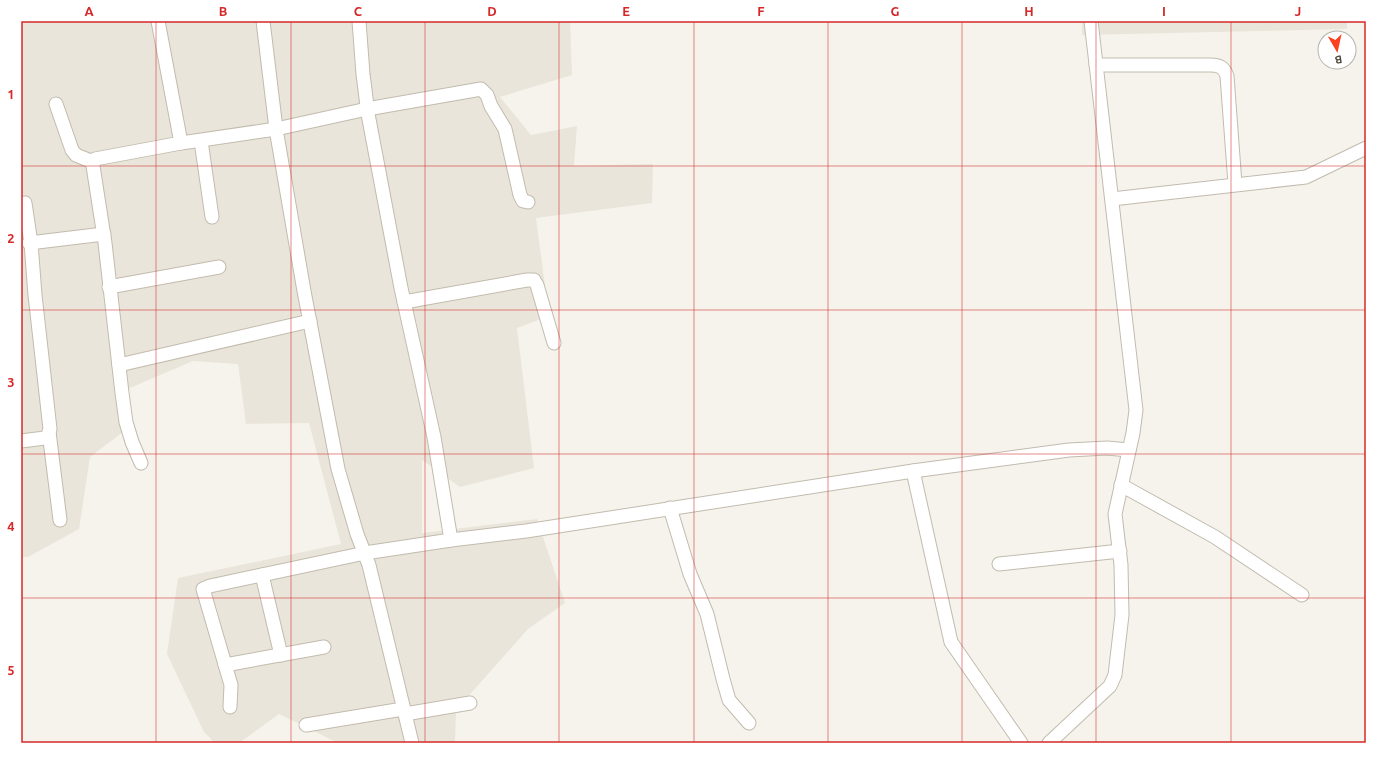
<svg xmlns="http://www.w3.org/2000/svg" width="1387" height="764" viewBox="0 0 1387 764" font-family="Ubuntu,sans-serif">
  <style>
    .residential { fill: #eae5da }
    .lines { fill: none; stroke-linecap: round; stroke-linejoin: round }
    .minor-casing { stroke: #c2bbae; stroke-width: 15 }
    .minor { stroke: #fff; stroke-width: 13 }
    .grid { fill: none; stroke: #d62828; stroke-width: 1; stroke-opacity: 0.55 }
    .neatline { fill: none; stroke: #d62828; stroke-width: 1.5 }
    .grid-label { font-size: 13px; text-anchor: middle; font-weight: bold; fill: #d62828 }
  </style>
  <rect width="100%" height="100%" fill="#f6f3ec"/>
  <g class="residential">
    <polygon points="21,21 570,21 572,75 500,97 531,135 577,126 574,166 653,164 652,203 536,218 549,316 517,328 534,468 460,487 422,460 422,533 537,519 565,603 528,629 456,710 455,743 338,743 279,714 239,743 215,743 204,732 167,654 178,578 341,544 309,423 246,424 238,364 193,361 125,390 127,429 90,457 79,529 28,557 21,557"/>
    <polygon points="1082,21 1347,21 1347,29 1082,35"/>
  </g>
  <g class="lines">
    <defs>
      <g id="minor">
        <polyline points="158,21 181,143"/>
        <polyline points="263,21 276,129 304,291 338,469 357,534 369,565 412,743"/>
        <polyline points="359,21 363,74 368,114 401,288 434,437 451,540"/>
        <path d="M1096,65H1210C1219,65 1224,67 1227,76L1235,184"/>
        <polyline points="56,104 72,150 76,155 93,162"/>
        <polyline points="201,141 212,217"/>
        <polyline points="1112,199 1306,177 1366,148"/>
        <polyline points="29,243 104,234"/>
        <polyline points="109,287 219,267"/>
        <polyline points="404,302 527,280 534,280 537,285 554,343"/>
        <polyline points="119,365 310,321"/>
        <polyline points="49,432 60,520"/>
        <polyline points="21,441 45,438 48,436 50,429 35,295 31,243 25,203"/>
        <polyline points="141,463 132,442 126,422 122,393 105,243 93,166 93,162 95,159 181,143 276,129 367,109 481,89 487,95 491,106 505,129 520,195 523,201 528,202"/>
        <polyline points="913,471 951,642 1021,743"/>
        <polyline points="1121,485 1215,537 1302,595"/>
        <polyline points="670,508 690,574 707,614 723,679 729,700 749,723"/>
        <polyline points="999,564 1120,551"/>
        <polyline points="262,575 281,655"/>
        <polyline points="225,665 324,647"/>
        <polyline points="230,707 231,685 203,589 210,586 365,553 451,540 526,531 913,471 1069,450 1107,448 1129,450"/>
        <polyline points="405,714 470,703"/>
        <polyline points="306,725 403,709"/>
        <polyline points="1049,743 1110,686 1115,675 1122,615 1121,565 1115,514 1133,433 1136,410 1091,21"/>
      </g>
    </defs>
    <use href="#minor" class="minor-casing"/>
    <use href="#minor" class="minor"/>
  </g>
  <path class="grid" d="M156,21V743M291,21V743M425,21V743M559,21V743M694,21V743M828,21V743M962,21V743M1096,21V743M1231,21V743M21,166H1366M21,310H1366M21,454H1366M21,598H1366"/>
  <rect width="1387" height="764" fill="none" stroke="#ffffff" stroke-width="44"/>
  <g transform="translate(1337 50) rotate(171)"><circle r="19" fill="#ffffff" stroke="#b7b4b0"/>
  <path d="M0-3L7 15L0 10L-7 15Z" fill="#fc3f1d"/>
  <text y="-6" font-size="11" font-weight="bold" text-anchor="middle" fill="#4b4439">B</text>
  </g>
  <rect x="22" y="22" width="1343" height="720" class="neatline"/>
  <g class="grid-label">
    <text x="89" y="16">A</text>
    <text x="223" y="16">B</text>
    <text x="358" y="16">C</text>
    <text x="492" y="16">D</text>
    <text x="626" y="16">E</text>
    <text x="761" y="16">F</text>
    <text x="895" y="16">G</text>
    <text x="1029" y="16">H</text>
    <text x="1164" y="16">I</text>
    <text x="1298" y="16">J</text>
    <text x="11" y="99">1</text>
    <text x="11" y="243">2</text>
    <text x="11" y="387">3</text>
    <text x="11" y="531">4</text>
    <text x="11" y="675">5</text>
  </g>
</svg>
